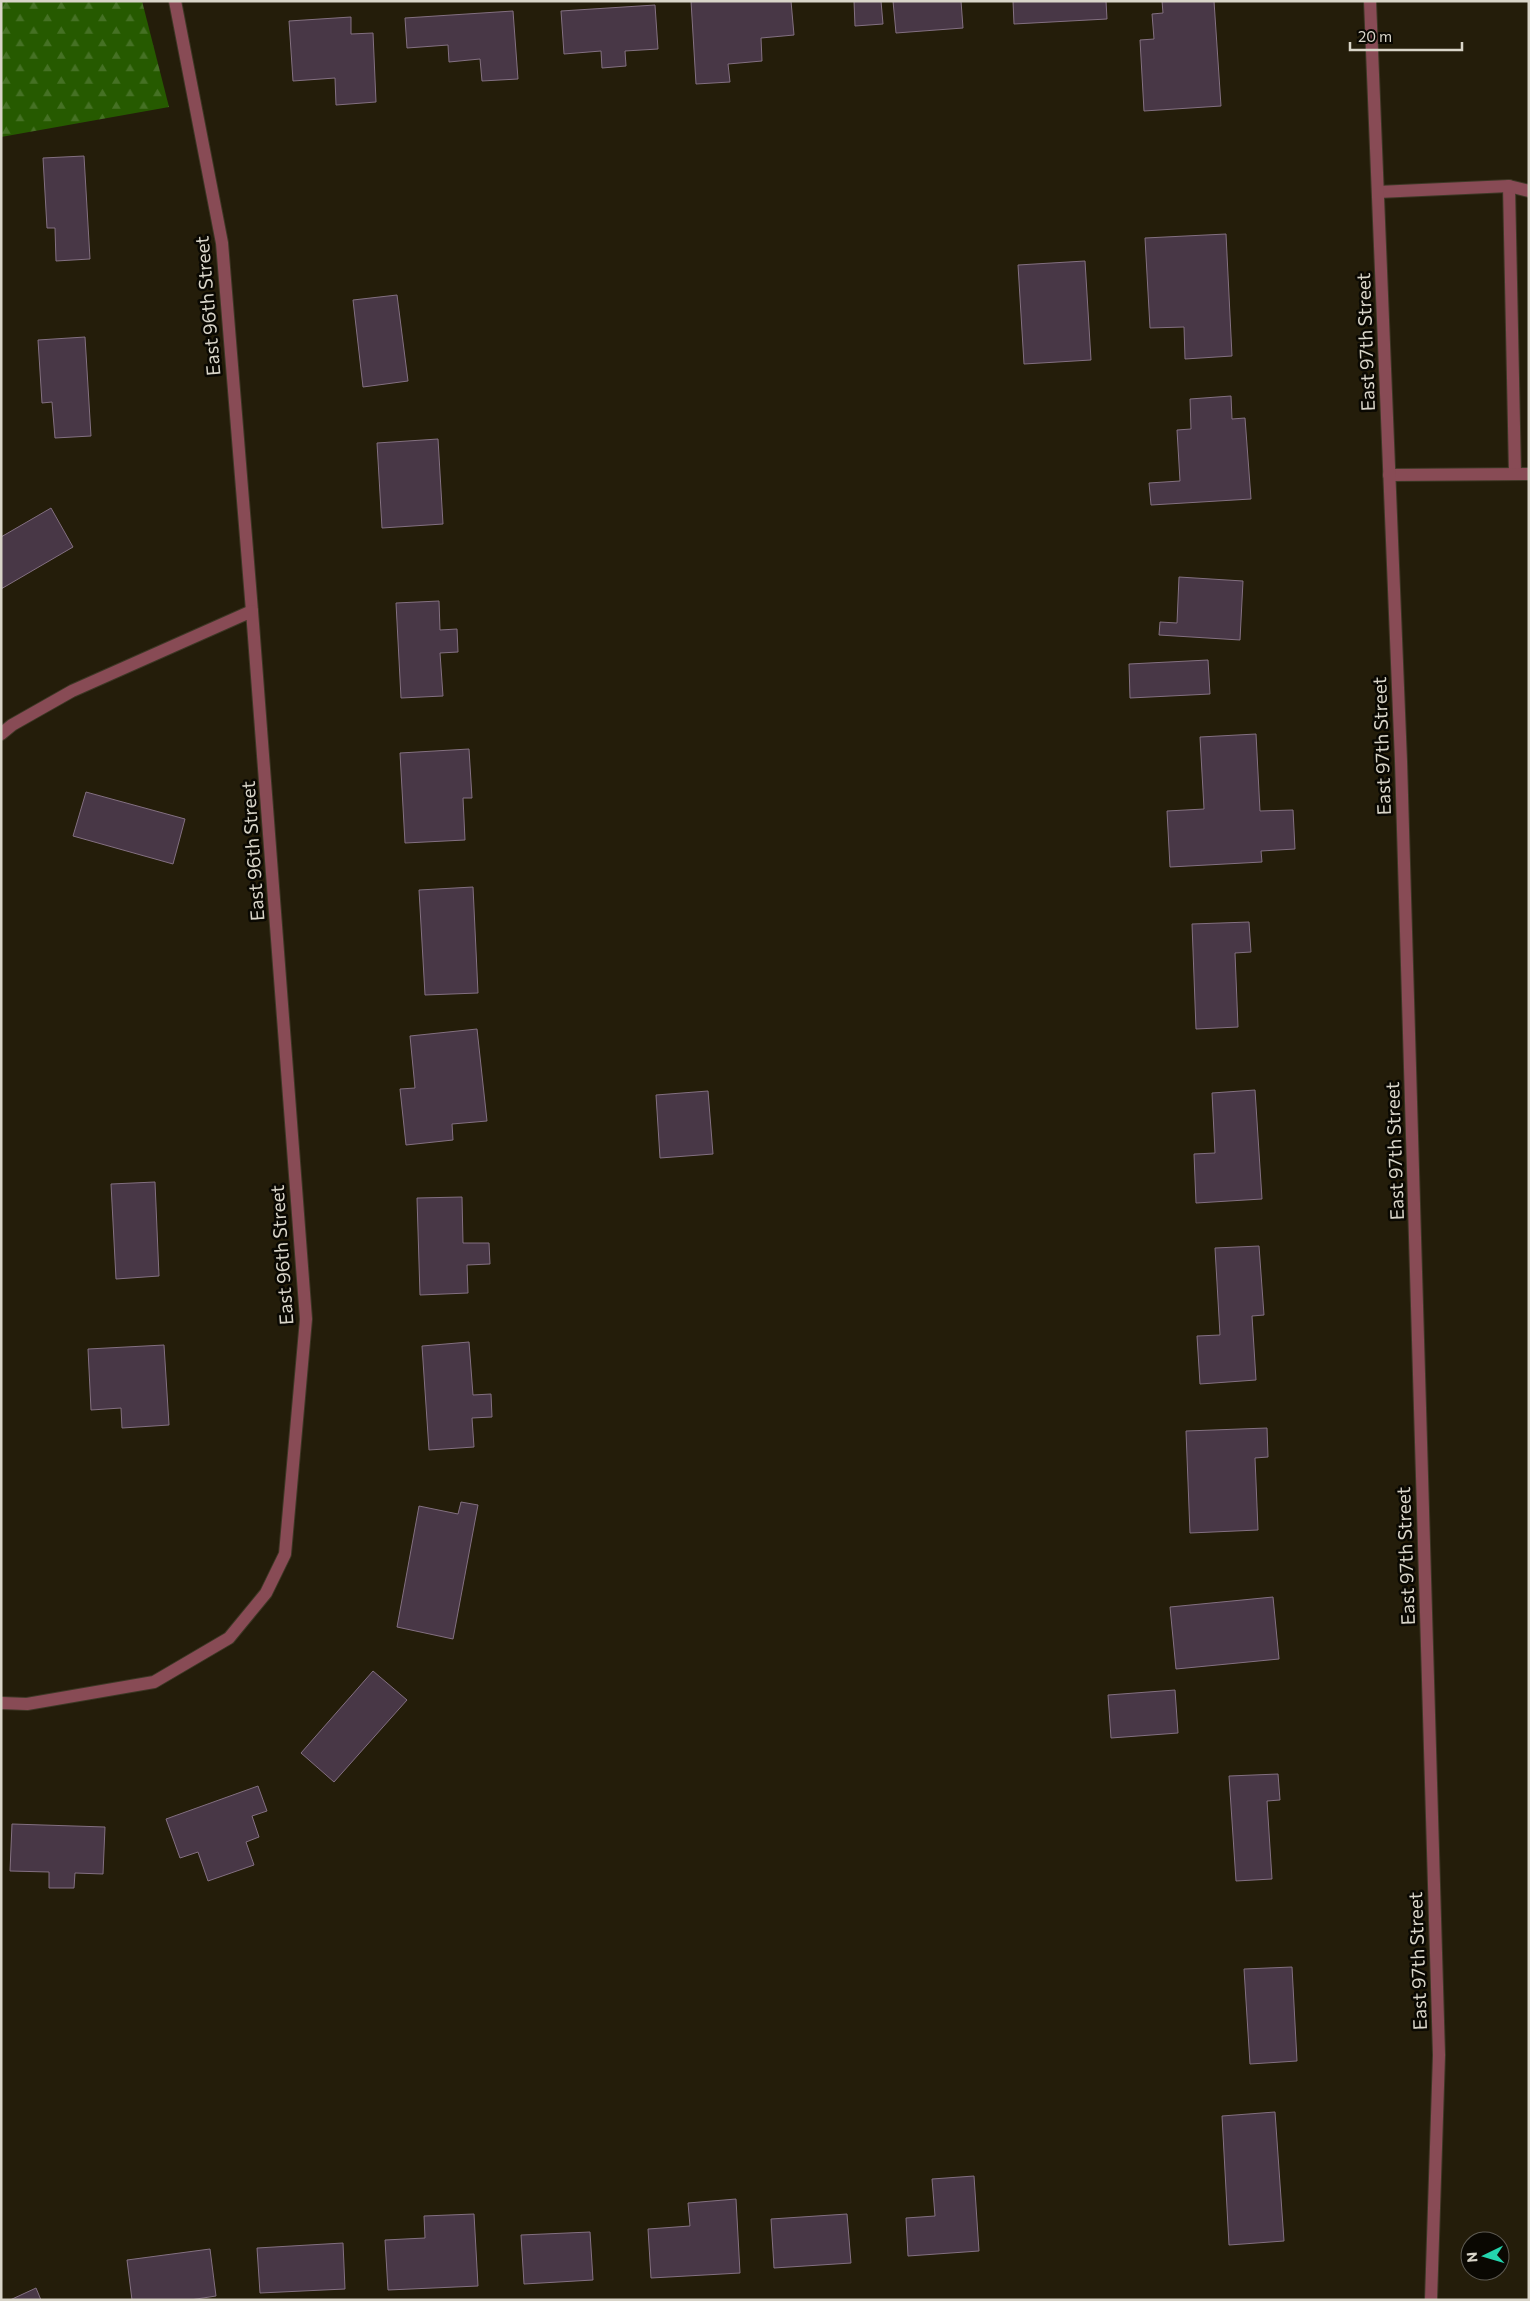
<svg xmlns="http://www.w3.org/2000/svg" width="1530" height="2301" viewBox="0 0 1530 2301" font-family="Commissioner,sans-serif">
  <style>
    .forest { fill: url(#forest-firs) }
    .building { fill: #483746; stroke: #837081 }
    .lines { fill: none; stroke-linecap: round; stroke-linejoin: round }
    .service-casing { stroke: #3d3725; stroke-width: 14 }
    .minor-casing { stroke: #3d3725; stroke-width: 14 }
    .service { stroke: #884b55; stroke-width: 12 }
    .minor { stroke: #884b55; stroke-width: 12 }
    .labels { text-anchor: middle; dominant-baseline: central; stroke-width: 5; stroke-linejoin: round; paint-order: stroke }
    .street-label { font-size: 19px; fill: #d9d5c9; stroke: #0a0802 }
  </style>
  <defs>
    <pattern id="forest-firs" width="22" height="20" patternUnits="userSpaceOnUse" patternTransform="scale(1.25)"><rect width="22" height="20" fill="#265a00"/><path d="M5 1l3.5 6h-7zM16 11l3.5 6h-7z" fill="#457124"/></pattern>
  </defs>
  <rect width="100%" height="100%" fill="#241d0a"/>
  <polygon class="forest" points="1,1 142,1 169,107 1,137"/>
  <g class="building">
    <polygon points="691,1 791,1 794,35 761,38 762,61 728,64 730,82 696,84"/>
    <polygon points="854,1 881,1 883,24 855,26"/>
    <polygon points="893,1 961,1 963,28 896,33"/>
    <polygon points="1013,1 1106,1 1107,19 1014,24"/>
    <polygon points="1162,1 1214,1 1221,106 1144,111 1140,40 1154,39 1152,14 1163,13"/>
    <polygon points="655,5 658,49 625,51 626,66 602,68 601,51 564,54 561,11"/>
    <polygon points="513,11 518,79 482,81 480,59 449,62 448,45 407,48 405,18"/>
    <polygon points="351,17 351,34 373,33 376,102 336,105 335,78 293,81 289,21"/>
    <polygon points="84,156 90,259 56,261 55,228 47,228 43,158"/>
    <polygon points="1226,234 1232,356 1185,359 1184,327 1150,328 1145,238"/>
    <polygon points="1085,261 1091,360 1024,364 1018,265"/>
    <polygon points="397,295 408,381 363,387 353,300"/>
    <polygon points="85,337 91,436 55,438 52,402 42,403 38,340"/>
    <polygon points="1231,396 1232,419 1245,418 1251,499 1151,505 1149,483 1180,481 1177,430 1191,429 1190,399"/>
    <polygon points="438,439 443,524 382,528 377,443"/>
    <polygon points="51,508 73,547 1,589 1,537"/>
    <polygon points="1179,577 1243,581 1240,640 1159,635 1160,622 1177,623"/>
    <polygon points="439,601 440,630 457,629 458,652 440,653 443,696 401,698 396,603"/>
    <polygon points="1208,660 1210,694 1130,698 1129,664"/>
    <polygon points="1256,734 1260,811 1293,810 1295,849 1261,851 1262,862 1170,867 1167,811 1204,809 1200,737"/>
    <polygon points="469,749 472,798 463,798 465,840 405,843 400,753"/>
    <polygon points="86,792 185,819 173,864 73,836"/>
    <polygon points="473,887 478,993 425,995 419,890"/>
    <polygon points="1249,922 1251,952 1235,953 1238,1027 1196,1029 1192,924"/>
    <polygon points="477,1029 487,1121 452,1124 453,1140 406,1145 400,1089 415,1088 410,1036"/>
    <polygon points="1255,1090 1262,1199 1196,1203 1194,1154 1215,1153 1212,1093"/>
    <polygon points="708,1091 713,1154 660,1158 656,1095"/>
    <polygon points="155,1182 159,1276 116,1279 111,1184"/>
    <polygon points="462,1197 463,1243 489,1243 490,1264 467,1265 468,1293 420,1295 417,1198"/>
    <polygon points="1259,1246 1264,1315 1252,1316 1256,1380 1200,1384 1197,1336 1220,1335 1215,1248"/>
    <polygon points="469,1342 473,1395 491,1394 492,1417 472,1418 474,1447 429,1450 422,1346"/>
    <polygon points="164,1345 169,1425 122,1428 121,1408 91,1410 88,1349"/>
    <polygon points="1267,1428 1268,1457 1255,1458 1258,1530 1190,1533 1186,1431"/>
    <polygon points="461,1502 478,1505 453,1639 397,1627 419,1506 458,1514"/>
    <polygon points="1273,1597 1279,1659 1176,1669 1170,1607"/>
    <polygon points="373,1671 407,1700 334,1782 301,1753"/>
    <polygon points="1175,1690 1178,1733 1111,1738 1108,1695"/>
    <polygon points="1278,1774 1280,1800 1267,1801 1272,1879 1236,1881 1229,1776"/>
    <polygon points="258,1786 267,1811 252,1816 259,1837 246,1842 254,1865 208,1881 198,1852 180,1858 166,1819"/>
    <polygon points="12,1824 105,1827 103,1874 75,1873 74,1888 49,1888 49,1872 10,1871"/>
    <polygon points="1292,1967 1297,2061 1250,2064 1244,1969"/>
    <polygon points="1275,2112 1284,2241 1229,2245 1222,2116"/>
    <polygon points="974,2176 979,2251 908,2256 906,2218 935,2216 932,2179"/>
    <polygon points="736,2199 740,2273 651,2278 648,2229 690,2226 688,2203"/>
    <polygon points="474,2214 478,2286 388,2290 385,2240 425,2238 424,2216"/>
    <polygon points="847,2214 851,2263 774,2268 771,2219"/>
    <polygon points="590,2232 593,2280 524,2284 521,2235"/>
    <polygon points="343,2243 345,2289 260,2293 257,2248"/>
    <polygon points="210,2249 216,2296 190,2300 132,2300 127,2260"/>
    <polygon points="36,2288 41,2300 10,2300"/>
  </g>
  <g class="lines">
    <defs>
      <g id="service">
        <polyline points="1509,186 1515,474"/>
        <polyline points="1378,192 1509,186 1529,191"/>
        <polyline points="1389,475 1529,474"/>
      </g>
      <g id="minor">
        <polyline points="175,1 222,243 252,611"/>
        <polyline points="1370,1 1401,761 1439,2055 1431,2300"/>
        <polyline points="1,734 12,725 72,691 252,611 306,1319 285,1554 266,1593 229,1638 154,1682 27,1704 1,1703"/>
      </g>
    </defs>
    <use href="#service" class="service-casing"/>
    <use href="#minor" class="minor-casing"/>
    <use href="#service" class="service"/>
    <use href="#minor" class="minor"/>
  </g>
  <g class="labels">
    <g class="street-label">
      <text transform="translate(207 306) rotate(-95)">East 96th Street</text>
      <text transform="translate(1365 342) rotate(-92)">East 97th Street</text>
      <text transform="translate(1381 746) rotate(-92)">East 97th Street</text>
      <text transform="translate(252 851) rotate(-94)">East 96th Street</text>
      <text transform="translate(1394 1151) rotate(-92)">East 97th Street</text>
      <text transform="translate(281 1255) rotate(-94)">East 96th Street</text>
      <text transform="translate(1405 1556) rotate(-92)">East 97th Street</text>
      <text transform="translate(1417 1961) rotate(-92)">East 97th Street</text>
    </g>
  </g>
  <rect width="1530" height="2301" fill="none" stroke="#d9d5c9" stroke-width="5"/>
  <g transform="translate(1485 2256) rotate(265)"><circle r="24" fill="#0a0802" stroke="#5d5a52"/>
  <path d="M0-4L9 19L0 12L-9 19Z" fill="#24d5ae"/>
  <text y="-8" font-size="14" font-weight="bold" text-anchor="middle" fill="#d9d5c9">N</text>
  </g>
  <path d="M1350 42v8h112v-8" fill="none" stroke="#d9d5c9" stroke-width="2.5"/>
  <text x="1358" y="42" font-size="15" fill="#d9d5c9" stroke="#0a0802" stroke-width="4" paint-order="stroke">20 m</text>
</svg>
